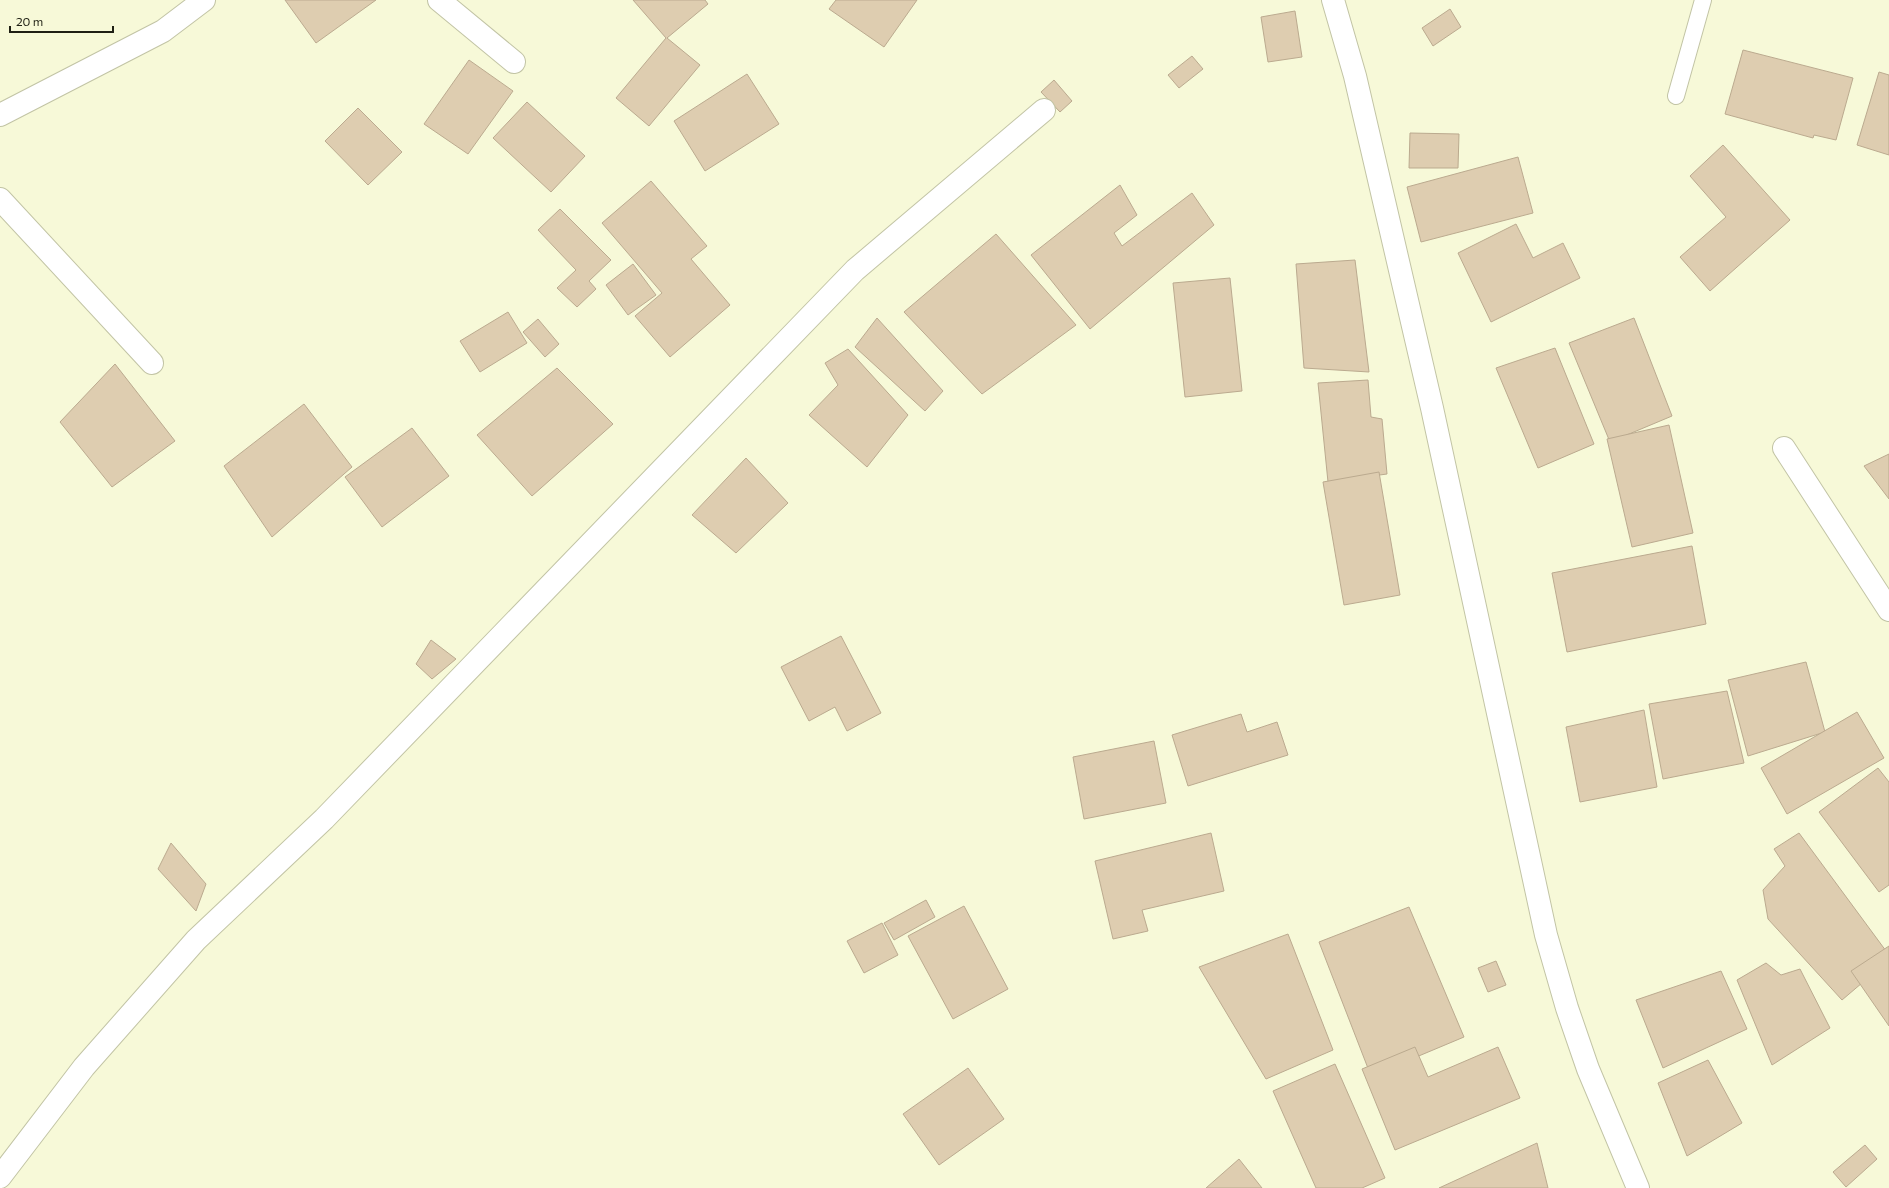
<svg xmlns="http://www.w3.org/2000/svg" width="1889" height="1188" viewBox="0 0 1889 1188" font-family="Commissioner,sans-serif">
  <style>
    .building { fill: #decdb0; stroke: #bbaa8f }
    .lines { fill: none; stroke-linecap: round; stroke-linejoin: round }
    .service-casing { stroke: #c2c4a5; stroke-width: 18 }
    .minor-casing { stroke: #c2c4a5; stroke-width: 24 }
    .service { stroke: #fff; stroke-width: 16 }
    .minor { stroke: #fff; stroke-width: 22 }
  </style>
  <rect width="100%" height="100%" fill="#f7f9d8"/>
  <g class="building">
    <polygon points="285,0 376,0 316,43"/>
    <polygon points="633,0 705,0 708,4 667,38 700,65 649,126 616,98 666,38"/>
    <polygon points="836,0 917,0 884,47 829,9"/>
    <polygon points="1450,9 1461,27 1433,46 1422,28"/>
    <polygon points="1295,11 1302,57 1268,62 1261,17"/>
    <polygon points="1743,50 1853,78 1836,140 1814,135 1813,138 1725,114"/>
    <polygon points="1192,56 1203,69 1179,88 1168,75"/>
    <polygon points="469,60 513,91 468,154 424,124"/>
    <polygon points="1879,72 1889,75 1889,155 1857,145"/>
    <polygon points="747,74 779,124 705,171 674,121"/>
    <polygon points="1054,80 1072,101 1060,112 1041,92"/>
    <polygon points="527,102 585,156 551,192 493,138"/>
    <polygon points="358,108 402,152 368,185 325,141"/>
    <polygon points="1410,133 1459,134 1458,168 1409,168"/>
    <polygon points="1723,145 1790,220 1710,291 1680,257 1726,217 1690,176"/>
    <polygon points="1518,157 1533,213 1421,242 1407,187"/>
    <polygon points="651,181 707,246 691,259 730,305 670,357 635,316 662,293 602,223"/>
    <polygon points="1120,185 1137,215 1114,233 1122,246 1192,193 1214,225 1090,329 1031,255"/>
    <polygon points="560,209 611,260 589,281 596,289 577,307 557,288 576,270 538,230"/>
    <polygon points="1516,224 1533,258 1563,243 1580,278 1491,322 1458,253"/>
    <polygon points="996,234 1076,325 982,394 904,312"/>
    <polygon points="1355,260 1369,372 1304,368 1296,264"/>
    <polygon points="633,264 656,295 628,315 606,285"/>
    <polygon points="1230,278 1242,391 1185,397 1173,283"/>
    <polygon points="508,312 527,343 480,372 460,341"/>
    <polygon points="877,318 943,391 925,411 855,347"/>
    <polygon points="1634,318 1672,416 1610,442 1569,343"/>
    <polygon points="538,319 559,344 545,357 523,332"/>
    <polygon points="1555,348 1594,444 1538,468 1496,368"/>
    <polygon points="848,349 908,415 867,467 809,415 838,385 825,363"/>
    <polygon points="115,364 175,441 112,487 60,422"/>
    <polygon points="557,368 613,424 532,496 477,435"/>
    <polygon points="1368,380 1371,417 1382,419 1387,474 1328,482 1318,383"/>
    <polygon points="304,404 352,467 272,537 224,466"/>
    <polygon points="1669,425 1693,533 1632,547 1607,439"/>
    <polygon points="412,428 449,476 382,527 345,477"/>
    <polygon points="1889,454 1889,499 1864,466"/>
    <polygon points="746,458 788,503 736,553 692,515"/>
    <polygon points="1379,472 1400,595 1344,605 1323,482"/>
    <polygon points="1692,546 1706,624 1567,652 1552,573"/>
    <polygon points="841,636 881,713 847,731 835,707 809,721 781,667"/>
    <polygon points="431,640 456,659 432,679 416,664"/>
    <polygon points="1806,662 1825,732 1748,756 1728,680"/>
    <polygon points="1727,691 1744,763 1663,779 1649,704"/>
    <polygon points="1644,710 1657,787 1580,802 1566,727"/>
    <polygon points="1857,712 1884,758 1787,814 1761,768"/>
    <polygon points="1241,714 1247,732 1277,722 1288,755 1188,786 1172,735"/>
    <polygon points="1154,741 1166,803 1084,819 1073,757"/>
    <polygon points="1878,768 1889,782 1889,885 1879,892 1819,812"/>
    <polygon points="1211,833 1224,891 1142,910 1148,931 1113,939 1095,861"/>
    <polygon points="1799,833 1889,955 1889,960 1842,1000 1768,919 1763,890 1785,866 1774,849"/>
    <polygon points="171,843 206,884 196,911 158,869"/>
    <polygon points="926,900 935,917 894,940 884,923"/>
    <polygon points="964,906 1008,989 953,1019 908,936"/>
    <polygon points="1409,907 1464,1037 1371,1076 1319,942"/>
    <polygon points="882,923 898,955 864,973 847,941"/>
    <polygon points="1288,934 1333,1050 1266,1079 1199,967"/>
    <polygon points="1889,946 1889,1026 1851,971"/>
    <polygon points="1496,961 1506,985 1488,992 1478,968"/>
    <polygon points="1766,963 1781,975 1800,969 1830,1028 1772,1065 1737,980"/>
    <polygon points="1721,971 1747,1029 1663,1068 1636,1000"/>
    <polygon points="1415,1047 1428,1077 1498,1047 1520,1098 1395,1150 1362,1069"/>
    <polygon points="1708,1060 1742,1123 1687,1156 1658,1083"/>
    <polygon points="1335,1064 1385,1178 1362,1188 1316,1188 1273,1091"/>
    <polygon points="968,1068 1004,1119 939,1165 903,1114"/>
    <polygon points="1537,1143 1548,1188 1439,1188"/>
    <polygon points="1865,1145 1877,1159 1846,1187 1833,1172"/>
    <polygon points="1239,1159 1262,1188 1206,1188"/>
  </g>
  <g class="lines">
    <defs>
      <polyline id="service" points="1676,96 1703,0"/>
      <g id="minor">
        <polyline points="439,0 514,62"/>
        <polyline points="1333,0 1355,76 1432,408 1546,935 1567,1008 1588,1069 1638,1188"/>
        <polyline points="0,115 163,31 204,0"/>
        <polyline points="0,199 152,363"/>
        <polyline points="1784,448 1889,610"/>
        <polyline points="0,1177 84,1067 196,940 324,819 855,270 1044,110"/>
      </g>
    </defs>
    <use href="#service" class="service-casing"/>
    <use href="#minor" class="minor-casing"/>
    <use href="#service" class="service"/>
    <use href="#minor" class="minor"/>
  </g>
  <path d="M10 26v6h103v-6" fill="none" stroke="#1f2014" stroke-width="2"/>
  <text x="16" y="26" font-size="12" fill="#1f2014" stroke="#f7f9d8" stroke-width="3" paint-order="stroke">20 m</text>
</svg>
